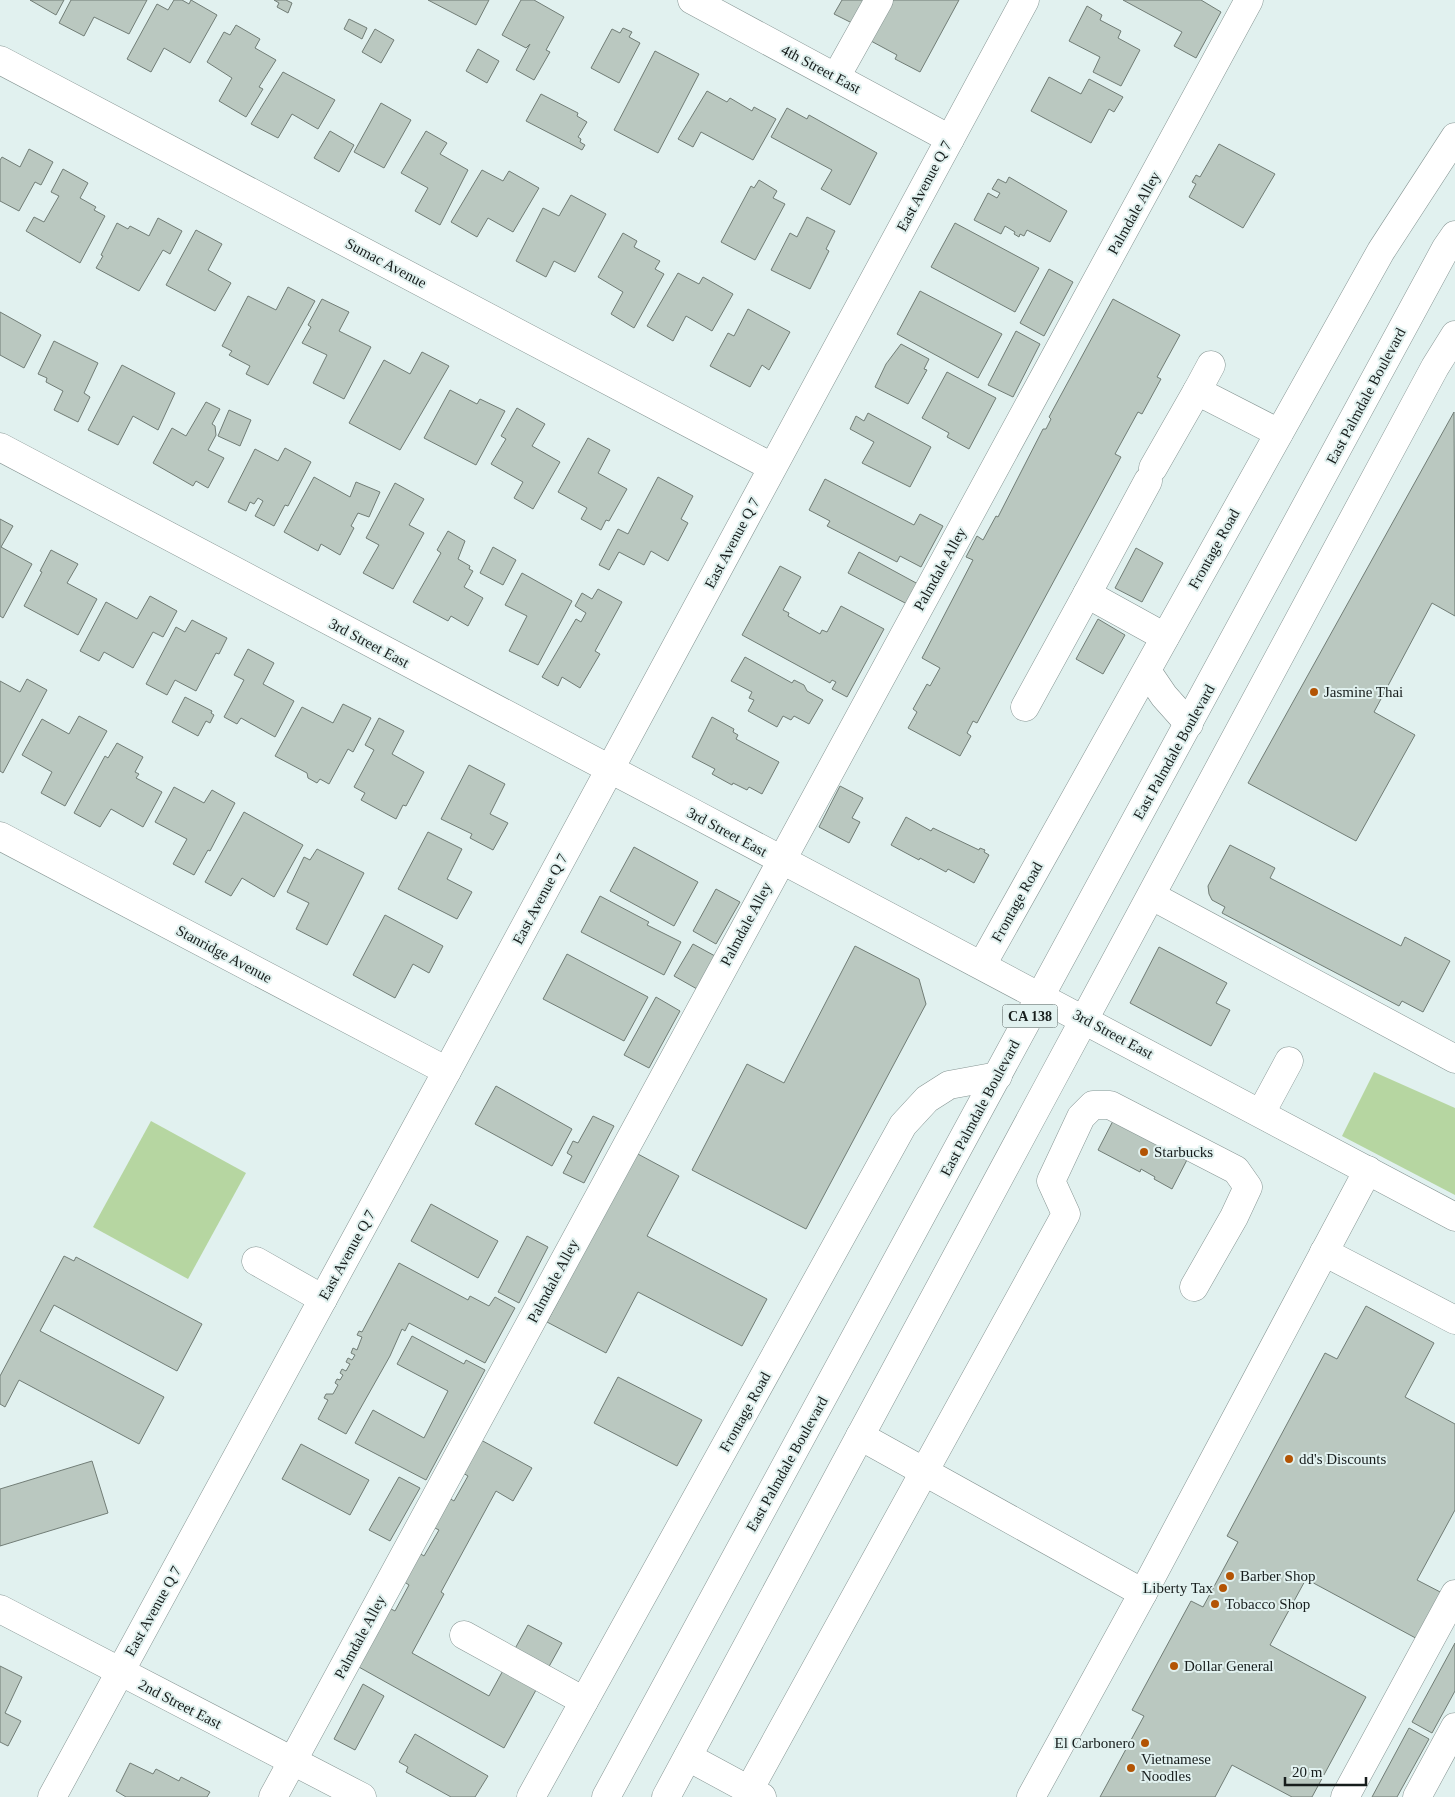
<svg xmlns="http://www.w3.org/2000/svg" width="1455" height="1797" viewBox="0 0 1455 1797" font-family="'Times New Roman',serif">
  <style>
    .green { fill: #b6d6a1 }
    .building { fill: #bac8c0; stroke: #717d76 }
    .lines { fill: none; stroke-linecap: round; stroke-linejoin: round }
    .minor-casing { stroke: #869593; stroke-width: 29 }
    .highway-casing { stroke: #869593; stroke-width: 29 }
    .minor { stroke: #fff; stroke-width: 28 }
    .highway { stroke: #fff; stroke-width: 28 }
    .poi-dot { fill: #b35404; stroke: #e1f1ef; stroke-width: 2 }
    .labels { text-anchor: middle; dominant-baseline: central; stroke-width: 4; stroke-linejoin: round; paint-order: stroke }
    .shield { fill: #e1f1ef; stroke: #545d5b; stroke-width: 1 }
    .shield-label { font-size: 14px; font-weight: bold; fill: #171d1c }
    .street-label { font-size: 15px; fill: #171d1c; stroke: #e1f1ef }
    .poi-label { font-size: 15px; fill: #171d1c; stroke: #e1f1ef; text-anchor: start }
  </style>
  <rect width="100%" height="100%" fill="#e1f1ef"/>
  <g class="green">
    <polygon points="1374,1072 1455,1108 1455,1195 1342,1136"/>
    <polygon points="151,1121 246,1173 188,1279 93,1227"/>
  </g>
  <g class="building">
    <polygon points="30,0 64,0 56,15"/>
    <polygon points="71,0 147,0 129,34 94,17 84,36 59,23"/>
    <polygon points="174,0 182,0 189,4 191,0 217,15 190,63 164,48 151,72 127,59 157,4 168,10"/>
    <polygon points="274,0 286,0 292,3 288,13 277,7 279,3"/>
    <polygon points="428,0 489,0 476,25"/>
    <polygon points="521,0 534,0 564,17 546,50 550,52 534,80 516,70 530,44 526,48 502,35"/>
    <polygon points="842,0 870,0 856,25 834,14"/>
    <polygon points="893,0 959,0 920,72 895,59 897,55 871,41"/>
    <polygon points="1123,0 1201,0 1221,12 1196,58 1174,46 1182,32"/>
    <polygon points="1087,6 1102,15 1100,20 1121,31 1118,38 1140,50 1121,86 1093,72 1100,57 1069,41"/>
    <polygon points="349,19 367,28 362,39 344,29"/>
    <polygon points="236,25 260,39 255,48 276,60 259,87 263,89 246,117 219,101 232,78 207,62 224,32 230,35"/>
    <polygon points="623,28 632,32 629,37 640,43 619,83 591,68 612,29 620,33"/>
    <polygon points="375,29 394,40 381,63 362,52"/>
    <polygon points="478,49 499,61 487,83 466,71"/>
    <polygon points="655,51 699,74 658,153 614,130"/>
    <polygon points="283,72 335,100 318,129 292,114 278,138 251,124"/>
    <polygon points="1049,77 1081,94 1089,79 1123,97 1114,112 1109,109 1091,143 1031,111"/>
    <polygon points="707,91 727,102 730,98 752,111 754,107 776,119 753,160 701,132 693,147 678,139"/>
    <polygon points="541,94 578,113 577,116 587,122 578,137 581,139 580,142 585,145 582,150 526,121"/>
    <polygon points="381,103 411,120 384,168 354,152"/>
    <polygon points="787,108 807,119 809,115 877,153 850,205 821,189 832,170 771,137"/>
    <polygon points="330,131 354,145 339,172 314,158"/>
    <polygon points="426,131 447,143 440,154 468,170 440,225 415,211 428,188 401,173"/>
    <polygon points="1219,144 1275,174 1243,228 1189,197 1196,184 1192,182 1196,175 1200,177"/>
    <polygon points="29,149 53,162 41,185 35,182 19,211 0,201 0,160 2,157 20,167"/>
    <polygon points="63,169 88,183 80,198 96,207 94,210 105,216 80,263 26,231 34,217 44,222 59,196 51,192"/>
    <polygon points="482,170 503,181 509,171 539,188 513,232 488,218 477,237 451,222"/>
    <polygon points="1009,177 1067,211 1050,242 1027,230 1024,236 1020,234 1019,237 1014,234 1015,232 1005,226 1001,234 974,220 988,193 997,198 1000,193 992,189 998,179 1006,183"/>
    <polygon points="759,180 777,191 773,198 785,204 755,260 721,242 751,186 754,188"/>
    <polygon points="571,195 606,214 575,272 554,261 546,277 516,261 543,208 559,216"/>
    <polygon points="807,217 835,231 826,249 829,251 810,289 771,270 790,233 797,237"/>
    <polygon points="158,218 182,231 170,254 163,250 139,291 96,268 103,256 101,255 117,223 128,229 130,226 149,236"/>
    <polygon points="955,223 1039,268 1015,312 931,267"/>
    <polygon points="196,230 222,244 208,270 231,283 215,311 166,285"/>
    <polygon points="623,233 637,241 634,247 660,261 655,269 664,274 634,328 611,314 623,292 598,277"/>
    <polygon points="1049,269 1073,282 1044,336 1020,323"/>
    <polygon points="678,273 699,284 703,277 733,294 712,331 686,316 673,341 647,326"/>
    <polygon points="288,287 315,301 268,385 246,374 250,366 229,355 232,351 222,346 248,296 276,310"/>
    <polygon points="920,291 1002,334 978,378 897,334"/>
    <polygon points="322,299 349,312 339,331 371,347 344,399 313,383 327,355 302,343 311,327 308,325"/>
    <polygon points="1113,299 1180,335 1157,377 1161,379 1142,414 1138,412 1115,454 1121,457 977,723 973,721 967,733 971,736 960,756 908,728 917,712 913,709 927,684 930,686 940,668 922,658 973,560 966,557 977,536 983,540 996,516 998,517 1043,429 1046,429 1051,419 1049,417"/>
    <polygon points="748,309 790,332 769,370 762,365 750,387 710,366 728,333 734,336"/>
    <polygon points="0,312 41,335 24,368 0,355"/>
    <polygon points="1016,331 1040,344 1013,397 988,385"/>
    <polygon points="54,341 98,363 84,393 90,397 78,422 54,410 63,391 46,382 47,378 38,374"/>
    <polygon points="901,344 929,359 924,369 927,370 908,404 875,387 886,364"/>
    <polygon points="422,352 449,366 400,450 349,423 384,360 410,374"/>
    <polygon points="122,365 175,393 158,430 133,416 118,445 88,430"/>
    <polygon points="947,372 996,398 969,449 947,437 949,433 922,418"/>
    <polygon points="450,390 477,404 480,399 505,411 476,465 424,438"/>
    <polygon points="206,402 220,409 212,424 215,426 216,435 208,450 224,458 208,488 196,481 193,486 153,463 172,428 186,436"/>
    <polygon points="517,408 545,424 532,446 560,462 533,509 514,498 523,482 491,464 506,439 501,436"/>
    <polygon points="229,410 251,420 240,446 218,436"/>
    <polygon points="1454,412 1455,616 1432,603 1374,712 1415,735 1356,841 1248,783"/>
    <polygon points="868,413 931,447 910,487 862,463 874,442 850,429 856,416 864,421"/>
    <polygon points="588,438 610,450 598,473 627,489 609,521 606,520 601,530 581,519 587,508 558,492"/>
    <polygon points="285,448 311,462 288,506 285,505 274,526 255,516 263,501 258,498 254,504 250,502 246,511 228,502 255,449 278,461"/>
    <polygon points="314,477 350,497 356,482 380,492 369,517 358,513 351,526 354,528 340,555 321,544 318,551 284,532"/>
    <polygon points="658,477 693,496 681,519 688,523 668,561 651,551 644,565 619,552 609,570 599,565 618,529 628,534"/>
    <polygon points="825,479 914,525 920,514 943,526 921,567 900,556 897,562 827,526 830,521 809,510"/>
    <polygon points="395,483 424,499 409,525 424,533 393,589 363,573 379,545 366,538"/>
    <polygon points="0,519 13,526 1,547 32,564 3,618 0,616"/>
    <polygon points="448,531 465,541 458,559 470,566 469,569 473,571 464,587 483,598 468,626 451,616 448,621 413,602 441,553 437,550"/>
    <polygon points="493,547 516,560 503,585 480,573"/>
    <polygon points="1136,548 1163,563 1142,602 1115,588"/>
    <polygon points="51,550 78,564 67,583 97,599 78,635 24,606 42,572 40,571"/>
    <polygon points="859,552 918,584 907,604 848,573"/>
    <polygon points="780,566 801,577 783,610 789,613 788,616 820,634 822,630 827,632 841,606 884,629 847,697 832,689 836,682 832,680 830,683 742,635"/>
    <polygon points="522,573 572,601 538,665 509,651 527,616 505,605"/>
    <polygon points="598,589 622,602 595,651 600,654 580,688 562,677 558,686 542,677 576,619 581,622 586,613 575,606 582,593 592,599"/>
    <polygon points="150,596 177,611 163,637 153,632 133,668 104,652 99,661 80,651 106,602 137,619"/>
    <polygon points="1098,619 1125,635 1103,674 1076,659"/>
    <polygon points="192,620 227,638 219,654 216,653 196,691 175,680 167,695 146,684 176,627 185,632"/>
    <polygon points="248,649 274,663 263,684 294,701 275,737 241,718 237,724 224,717 244,680 234,675"/>
    <polygon points="745,657 792,683 794,680 804,685 807,691 823,700 809,724 794,716 791,720 783,716 777,727 748,711 754,700 749,698 752,692 731,681"/>
    <polygon points="27,679 47,690 3,773 0,771 0,681 20,692"/>
    <polygon points="185,697 212,711 211,713 214,715 210,723 206,721 198,736 172,722"/>
    <polygon points="343,704 371,718 353,752 348,749 329,784 320,779 317,783 308,778 307,773 275,756 302,707 333,723"/>
    <polygon points="79,716 107,731 65,806 41,793 52,772 22,755 42,719 69,734"/>
    <polygon points="712,717 734,729 733,732 738,735 736,739 779,762 762,794 749,787 747,790 733,783 732,785 712,774 715,769 692,757"/>
    <polygon points="379,718 404,731 392,754 424,772 406,806 403,805 396,819 361,800 365,793 354,787 374,750 365,745"/>
    <polygon points="117,743 143,757 135,772 139,774 136,778 162,792 143,827 111,809 100,827 74,813 105,756 108,758"/>
    <polygon points="469,765 505,784 490,814 508,823 493,850 470,838 472,834 441,819"/>
    <polygon points="840,786 863,798 852,818 860,822 849,843 819,827"/>
    <polygon points="174,787 204,803 212,790 235,803 210,851 208,850 194,875 173,864 187,839 155,822"/>
    <polygon points="244,812 303,845 274,897 242,878 231,896 205,882"/>
    <polygon points="906,817 931,831 933,828 979,850 980,848 985,850 984,852 989,855 974,883 948,869 946,872 920,858 919,860 891,845"/>
    <polygon points="428,832 462,849 447,879 472,892 457,919 398,889"/>
    <polygon points="1230,845 1275,868 1270,878 1401,946 1405,937 1450,961 1423,1012 1402,1001 1399,1006 1222,913 1225,907 1212,900 1209,894 1208,886"/>
    <polygon points="634,847 698,882 674,926 610,891"/>
    <polygon points="317,849 364,873 327,945 296,929 309,903 287,892 304,857 310,860"/>
    <polygon points="716,889 740,902 716,944 693,931"/>
    <polygon points="600,896 649,922 647,925 681,942 664,975 581,932"/>
    <polygon points="385,915 443,946 429,973 413,964 395,998 353,975"/>
    <polygon points="693,944 715,956 697,989 674,976"/>
    <polygon points="855,946 919,979 926,1004 806,1229 692,1170 747,1064 784,1083"/>
    <polygon points="1159,947 1227,983 1216,1003 1230,1010 1211,1046 1130,1003"/>
    <polygon points="567,954 648,997 624,1041 543,999"/>
    <polygon points="656,997 680,1011 649,1068 624,1055"/>
    <polygon points="496,1086 572,1129 552,1166 475,1124"/>
    <polygon points="593,1116 614,1126 584,1183 563,1173 572,1156 567,1153 573,1141 578,1143"/>
    <polygon points="1115,1117 1190,1154 1172,1189 1154,1179 1155,1177 1141,1169 1140,1172 1098,1150"/>
    <polygon points="636,1153 679,1176 647,1236 767,1299 742,1346 638,1292 606,1353 547,1322"/>
    <polygon points="431,1204 498,1241 478,1278 411,1241"/>
    <polygon points="527,1236 548,1247 519,1303 498,1292"/>
    <polygon points="64,1256 74,1261 76,1257 202,1324 177,1371 54,1305 40,1331 164,1397 139,1444 19,1380 5,1407 0,1404 0,1376"/>
    <polygon points="399,1263 468,1300 470,1296 489,1306 495,1297 515,1308 485,1363 409,1323 405,1331 402,1329 390,1356 346,1434 318,1419 328,1400 324,1398 326,1394 333,1394 338,1385 335,1383 337,1379 340,1380 343,1375 340,1373 342,1369 346,1371 350,1364 346,1362 348,1358 352,1360 355,1355 351,1353 353,1348 357,1350 362,1337 357,1335 359,1331 362,1332"/>
    <polygon points="1366,1306 1434,1343 1405,1397 1455,1424 1455,1510 1417,1580 1448,1596 1423,1642 1306,1579 1270,1645 1366,1697 1312,1797 1292,1797 1232,1765 1215,1797 1100,1797 1144,1716 1132,1710 1191,1601 1203,1607 1238,1542 1227,1536 1325,1353 1337,1359"/>
    <polygon points="412,1336 464,1364 466,1360 485,1370 426,1480 355,1443 373,1410 424,1438 448,1391 397,1364"/>
    <polygon points="618,1377 702,1420 677,1466 594,1423"/>
    <polygon points="481,1440 532,1468 513,1501 496,1491 441,1592 444,1594 412,1653 489,1696 528,1625 562,1643 504,1748 357,1666 389,1608 395,1611 409,1585 403,1581 419,1553 424,1556 439,1530 433,1527 449,1498 454,1501 468,1476 463,1473"/>
    <polygon points="301,1444 369,1480 350,1515 282,1479"/>
    <polygon points="92,1461 108,1513 0,1546 0,1489"/>
    <polygon points="399,1477 420,1488 390,1541 369,1530"/>
    <polygon points="1455,1643 1455,1691 1432,1733 1412,1722"/>
    <polygon points="0,1666 22,1677 5,1713 21,1721 8,1746 0,1742"/>
    <polygon points="363,1684 384,1696 355,1750 334,1739"/>
    <polygon points="1409,1728 1429,1739 1397,1797 1372,1797"/>
    <polygon points="415,1734 488,1776 475,1797 451,1797 406,1772 408,1767 399,1762"/>
    <polygon points="130,1763 153,1774 156,1769 179,1781 181,1777 210,1792 207,1797 126,1797 116,1791"/>
  </g>
  <g class="lines">
    <defs>
      <g id="minor">
        <polyline points="692,0 950,139"/>
        <polyline points="0,60 772,467"/>
        <polyline points="836,77 879,0"/>
        <polyline points="1197,391 1211,365"/>
        <path d="M0,447C485,704 971,958 1455,1217"/>
        <polyline points="1153,468 1197,391 1279,433"/>
        <polyline points="1148,481 1087,594 1165,637"/>
        <polyline points="1147,671 1164,696 1189,724"/>
        <polyline points="1025,707 1087,594"/>
        <polyline points="0,836 447,1071"/>
        <polyline points="1152,896 1455,1059"/>
        <polyline points="982,965 1381,251 1455,137"/>
        <polyline points="1261,1113 1289,1061"/>
        <polyline points="1324,1252 1455,1320"/>
        <polyline points="256,1261 323,1299"/>
        <polyline points="860,1436 1143,1593 1368,1170"/>
        <polyline points="0,1609 362,1797"/>
        <polyline points="464,1635 584,1701"/>
        <polyline points="688,1757 762,1797"/>
        <polyline points="749,1790 1066,1214 1051,1181 1081,1117 1093,1105 1110,1105 1236,1170 1248,1187 1234,1217 1194,1287"/>
        <polyline points="52,1797 447,1071 1025,0"/>
        <polyline points="273,1797 1249,0"/>
        <polyline points="531,1797 903,1125 927,1099 949,1085 998,1076"/>
        <polyline points="1031,1797 1143,1593"/>
        <polyline points="1345,1797 1455,1594"/>
        <polyline points="1417,1797 1455,1727"/>
      </g>
      <g id="highway">
        <polyline points="606,1797 1446,248 1455,235"/>
        <path d="M666,1797C920,1319 1181,845 1435,367L1455,335"/>
      </g>
    </defs>
    <use href="#minor" class="minor-casing"/>
    <use href="#highway" class="highway-casing"/>
    <use href="#minor" class="minor"/>
    <use href="#highway" class="highway"/>
  </g>
  <g class="poi-dot">
    <circle cx="1314" cy="692" r="5"/>
    <circle cx="1144" cy="1152" r="5"/>
    <circle cx="1289" cy="1459" r="5"/>
    <circle cx="1230" cy="1576" r="5"/>
    <circle cx="1223" cy="1588" r="5"/>
    <circle cx="1215" cy="1604" r="5"/>
    <circle cx="1174" cy="1666" r="5"/>
    <circle cx="1145" cy="1743" r="5"/>
    <circle cx="1131" cy="1768" r="5"/>
  </g>
  <g class="labels">
    <rect class="shield" x="1002.5" y="1004.5" width="55" height="23" rx="4"/>
    <g class="shield-label">
      <text x="1030" y="1016">CA 138</text>
    </g>
    <g class="street-label">
      <text transform="translate(821 69) rotate(28)">4th Street East</text>
      <text transform="translate(924 186) rotate(-62)">East Avenue Q 7</text>
      <text transform="translate(1134 213) rotate(-61)">Palmdale Alley</text>
      <text transform="translate(386 263) rotate(28)">Sumac Avenue</text>
      <text transform="translate(1366 396) rotate(-62)">East Palmdale Boulevard</text>
      <text transform="translate(732 543) rotate(-62)">East Avenue Q 7</text>
      <text transform="translate(1214 549) rotate(-61)">Frontage Road</text>
      <text transform="translate(940 569) rotate(-61)">Palmdale Alley</text>
      <text transform="translate(369 643) rotate(28)">3rd Street East</text>
      <text transform="translate(1174 752) rotate(-61)">East Palmdale Boulevard</text>
      <text transform="translate(727 832) rotate(28)">3rd Street East</text>
      <text transform="translate(540 899) rotate(-62)">East Avenue Q 7</text>
      <text transform="translate(1017 902) rotate(-61)">Frontage Road</text>
      <text transform="translate(746 924) rotate(-62)">Palmdale Alley</text>
      <text transform="translate(224 954) rotate(28)">Stanridge Avenue</text>
      <text transform="translate(1113 1034) rotate(28)">3rd Street East</text>
      <text transform="translate(980 1108) rotate(-62)">East Palmdale Boulevard</text>
      <text transform="translate(347 1255) rotate(-61)">East Avenue Q 7</text>
      <text transform="translate(553 1281) rotate(-62)">Palmdale Alley</text>
      <text transform="translate(745 1412) rotate(-61)">Frontage Road</text>
      <text transform="translate(787 1464) rotate(-61)">East Palmdale Boulevard</text>
      <text transform="translate(153 1611) rotate(-61)">East Avenue Q 7</text>
      <text transform="translate(360 1637) rotate(-62)">Palmdale Alley</text>
      <text transform="translate(180 1704) rotate(27)">2nd Street East</text>
    </g>
    <g class="poi-label">
      <text x="1324" y="692">Jasmine Thai</text>
      <text x="1154" y="1152">Starbucks</text>
      <text x="1299" y="1459">dd's Discounts</text>
      <text x="1240" y="1576">Barber Shop</text>
      <text x="1213" y="1588" text-anchor="end">Liberty Tax</text>
      <text x="1225" y="1604">Tobacco Shop</text>
      <text x="1184" y="1666">Dollar General</text>
      <text x="1135" y="1743" text-anchor="end">El Carbonero</text>
      <text x="1141" y="1759">Vietnamese<tspan x="1141" dy="17">Noodles</tspan></text>
    </g>
  </g>
  <path d="M1285 1777v8h81v-8" fill="none" stroke="#171d1c" stroke-width="2.5"/>
  <text x="1292" y="1777" font-size="15" fill="#171d1c" stroke="#e1f1ef" stroke-width="4" paint-order="stroke">20 m</text>
</svg>
